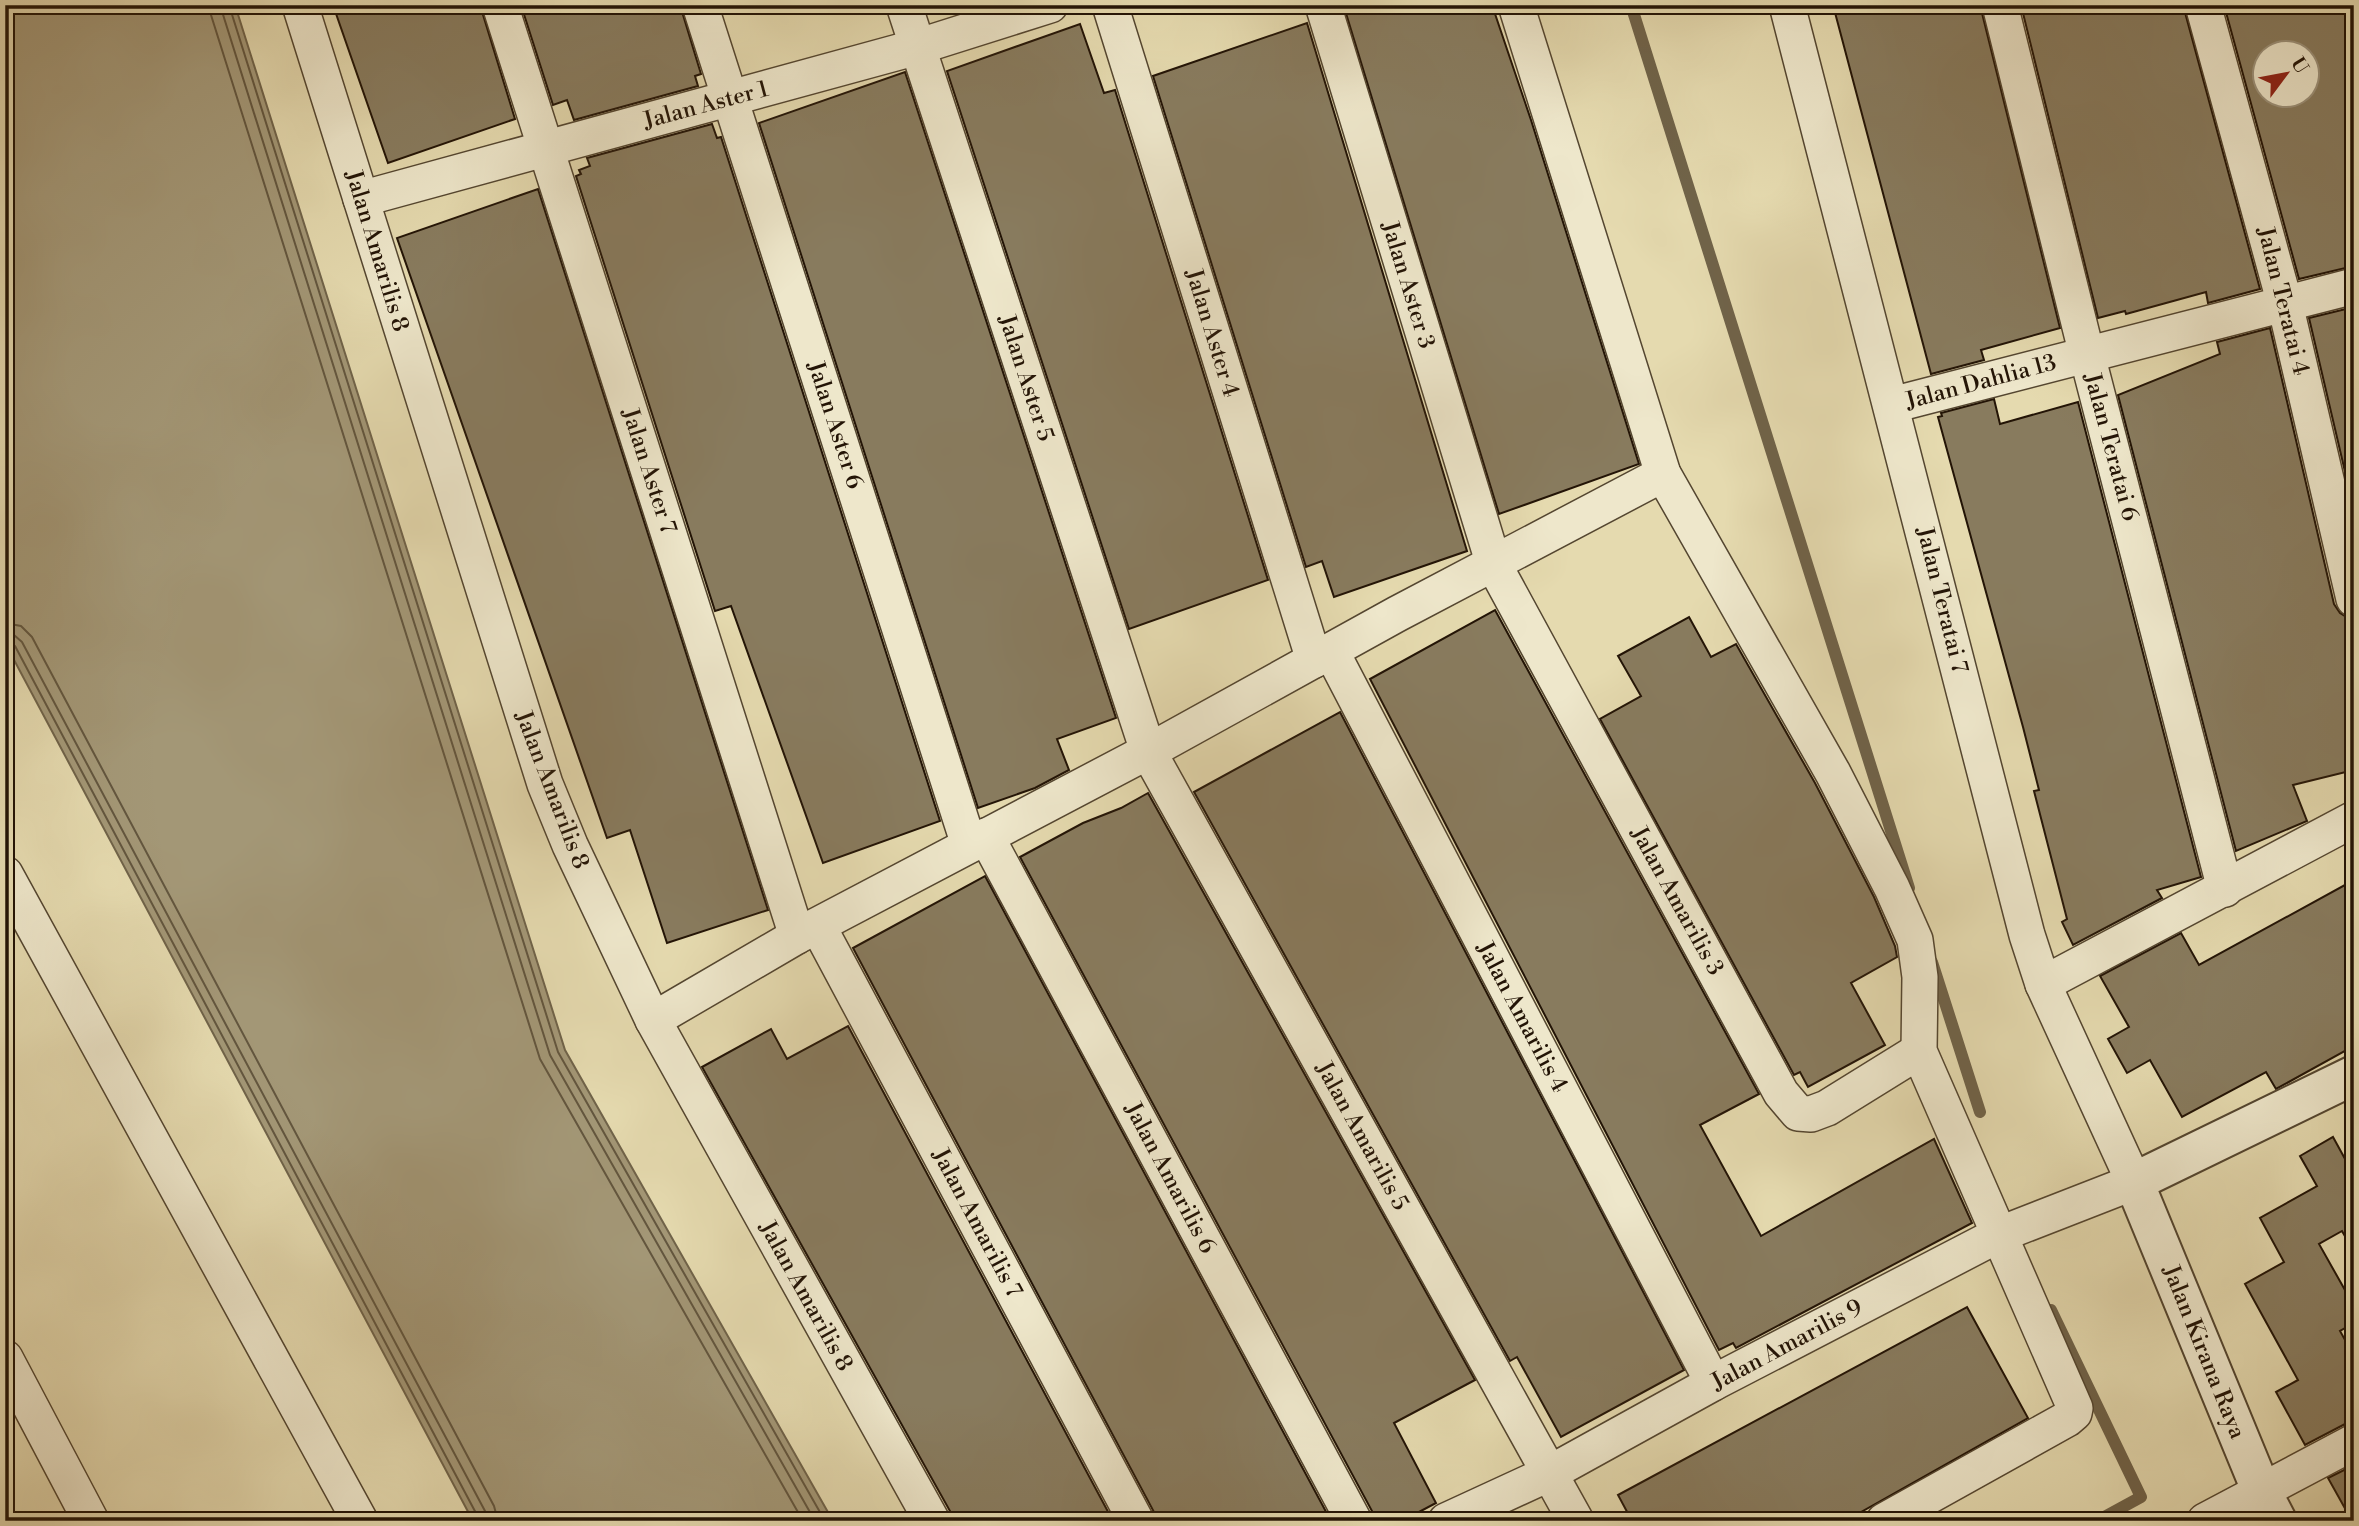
<svg xmlns="http://www.w3.org/2000/svg" width="2359" height="1526" viewBox="0 0 2359 1526" font-family="'Libre Bodoni',serif">
  <style>
    .water { fill: #a39776; stroke: #706349; stroke-width: 2 }
    .lines { fill: none; stroke-linecap: round; stroke-linejoin: round }
    .shore { stroke: #63563e; stroke-width: 2 }
    .stream { stroke: #706349; stroke-width: 12 }
    .building { fill: #887b5e; stroke: #231406; stroke-width: 2; fill-rule: evenodd }
    .minor-casing { stroke: #544630; stroke-width: 38 }
    .tertiary-casing { stroke: #544630; stroke-width: 42 }
    .minor { stroke: #eee7cb; stroke-width: 35 }
    .tertiary { stroke: #eee7cb; stroke-width: 38 }
    .labels { text-anchor: middle; dominant-baseline: central; stroke-width: 6; stroke-linejoin: round; paint-order: stroke }
    .street-label { font-size: 23px; fill: #231406; stroke: #eee7cb }
  </style>
  <rect width="100%" height="100%" fill="#e5daaf"/>
  <filter id="stains"><feTurbulence type="fractalNoise" baseFrequency=".00286" numOctaves="4"/><feColorMatrix values="0 0 0 0 .2 0 0 0 0 .09 0 0 0 0 .02 0 0 0 .5 -.17"/></filter>
  <radialGradient id="worn" r=".72"><stop offset=".6" stop-color="#630" stop-opacity="0"/><stop offset="1" stop-color="#630" stop-opacity=".3"/></radialGradient>
  <polygon class="water" points="5,5 235,5 565,1050 833,1521 473,1521 5,643"/>
  <g class="lines">
    <g class="shore">
      <polyline points="210,5 211,15 540,1059 803,1521"/>
      <polyline points="220,5 550,1055 815,1521"/>
      <polyline points="229,5 558,1052 825,1521"/>
      <polyline points="5,623 21,626 32,637 494,1506 498,1521"/>
      <polyline points="5,633 14,635 22,642 485,1511 487,1521"/>
      <polyline points="5,642 11,643 15,646 477,1515 478,1521"/>
    </g>
    <g class="stream">
      <polyline points="1631,5 1909,888"/>
      <polyline points="1932,962 1980,1112"/>
      <polyline points="2051,1310 2141,1497 2097,1521"/>
    </g>
  </g>
  <g class="building">
    <polygon points="333,5 480,5 515,119 388,163"/>
    <polygon points="521,5 680,5 701,74 695,76 698,86 574,120 567,100 553,105"/>
    <polygon points="1359,5 1492,5 1531,120 1639,464 1499,514 1345,10"/>
    <polygon points="1833,5 1980,5 2060,328 1981,350 1984,360 1931,374"/>
    <polygon points="2021,5 2183,5 2260,289 2208,303 2206,292 2126,314 2125,311 2098,318"/>
    <path d="M2224,5H2354V266L2299,279ZM2264,52H2306V94H2264Z"/>
    <polygon points="1307,23 1467,551 1334,597 1322,561 1306,567 1153,76"/>
    <polygon points="1080,24 1104,93 1115,90 1268,580 1129,629 947,71"/>
    <polygon points="905,72 1116,718 1057,739 1069,770 1035,788 978,808 759,123"/>
    <polygon points="712,124 717,138 721,137 940,821 823,863 731,606 715,611 576,176 581,174 579,170 590,166 587,158"/>
    <polygon points="538,189 768,910 667,943 630,830 607,838 397,238"/>
    <polygon points="2354,307 2354,510 2309,318"/>
    <polygon points="2270,328 2334,604 2340,613 2348,618 2354,642 2354,770 2293,785 2307,821 2236,851 2118,395 2220,354 2217,342"/>
    <polygon points="1994,399 2000,424 2078,402 2201,877 2157,890 2162,898 2073,945 2062,922 2067,919 2034,791 2039,790 2023,727 1938,417 1942,416 1941,413"/>
    <polygon points="1495,610 1759,1094 1700,1125 1761,1236 1934,1139 1972,1223 1736,1348 1733,1343 1719,1350 1370,679"/>
    <polygon points="1689,617 1711,657 1736,644 1815,783 1874,897 1895,946 1897,957 1851,983 1885,1045 1808,1087 1800,1072 1794,1075 1600,719 1641,696 1618,656"/>
    <polygon points="1340,712 1684,1370 1561,1437 1517,1357 1510,1361 1194,792"/>
    <polygon points="1148,793 1475,1380 1394,1423 1436,1503 1402,1521 1374,1521 1372,1511 1020,857 1083,823 1121,808"/>
    <polygon points="985,876 1331,1521 1156,1521 1154,1512 853,948"/>
    <polygon points="2354,880 2354,1046 2276,1089 2266,1072 2182,1117 2150,1060 2127,1073 2108,1039 2129,1027 2100,976 2181,933 2199,965"/>
    <polygon points="848,1026 1113,1521 952,1521 950,1511 702,1067 771,1029 787,1059"/>
    <polygon points="2333,1137 2350,1168 2354,1165 2354,1252 2342,1231 2319,1244 2354,1306 2354,1323 2340,1331 2354,1356 2354,1422 2345,1424 2305,1445 2276,1392 2298,1380 2245,1284 2284,1262 2260,1218 2317,1186 2300,1156"/>
    <polygon points="1967,1307 2028,1418 1845,1521 1632,1521 1618,1495"/>
    <polygon points="2354,1465 2354,1521 2352,1521 2328,1478"/>
  </g>
  <g class="lines">
    <defs>
      <g id="minor">
        <polyline points="300,5 545,784 570,845 653,1020 932,1521"/>
        <polyline points="500,5 797,936"/>
        <polyline points="700,5 969,845"/>
        <polyline points="904,5 1148,751 1576,1521"/>
        <polyline points="1110,5 1314,660"/>
        <polyline points="1323,5 1494,565 1781,1093 1798,1113 1811,1114 1827,1108 1919,1051"/>
        <polyline points="1516,5 1663,474 1833,773 1892,888 1915,940 1920,977 1919,1051 2075,1408 2074,1413 2067,1419 1884,1521"/>
        <polyline points="2000,5 2087,355 2225,889"/>
        <polyline points="2203,5 2285,304 2354,599"/>
        <polyline points="361,199 917,47 1050,5"/>
        <polyline points="1892,405 2354,286"/>
        <polyline points="1331,651 1713,1383"/>
        <polyline points="986,836 1354,1521"/>
        <polyline points="5,874 360,1521"/>
        <polyline points="818,926 1136,1521"/>
        <polyline points="2043,984 2354,819"/>
        <polyline points="653,1020 797,936 1162,744 1397,614 1663,474"/>
        <polyline points="5,1358 91,1521"/>
        <polyline points="1446,1521 1550,1473 1713,1383 1998,1235 2134,1182 2043,984 2027,935 1787,5"/>
        <polyline points="2205,1521 2354,1442"/>
      </g>
      <polyline id="tertiary" points="2277,1521 2261,1490 2134,1182 2354,1075"/>
    </defs>
    <use href="#minor" class="minor-casing"/>
    <use href="#tertiary" class="tertiary-casing"/>
    <use href="#minor" class="minor"/>
    <use href="#tertiary" class="tertiary"/>
  </g>
  <g class="labels">
    <g class="street-label">
      <text transform="translate(706 105) rotate(-15)">Jalan Aster 1</text>
      <text transform="translate(377 251) rotate(73)">Jalan Amarilis 8</text>
      <text transform="translate(1408 285) rotate(73)">Jalan Aster 3</text>
      <text transform="translate(2283 301) rotate(76)">Jalan Teratai 4</text>
      <text transform="translate(1212 333) rotate(73)">Jalan Aster 4</text>
      <text transform="translate(1026 378) rotate(72)">Jalan Aster 5</text>
      <text transform="translate(1981 382) rotate(-15)">Jalan Dahlia 13</text>
      <text transform="translate(835 425) rotate(72)">Jalan Aster 6</text>
      <text transform="translate(2111 447) rotate(75)">Jalan Teratai 6</text>
      <text transform="translate(649 471) rotate(72)">Jalan Aster 7</text>
      <text transform="translate(1942 600) rotate(76)">Jalan Teratai 7</text>
      <text transform="translate(552 790) rotate(69)">Jalan Amarilis 8</text>
      <text transform="translate(1677 901) rotate(61)">Jalan Amarilis 3</text>
      <text transform="translate(1522 1017) rotate(62)">Jalan Amarilis 4</text>
      <text transform="translate(1362 1136) rotate(61)">Jalan Amarilis 5</text>
      <text transform="translate(1170 1178) rotate(62)">Jalan Amarilis 6</text>
      <text transform="translate(977 1223) rotate(62)">Jalan Amarilis 7</text>
      <text transform="translate(806 1296) rotate(61)">Jalan Amarilis 8</text>
      <text transform="translate(1787 1345) rotate(-28)">Jalan Amarilis 9</text>
      <text transform="translate(2204 1352) rotate(68)">Jalan Kirana Raya</text>
    </g>
  </g>
  <rect width="2359" height="1526" fill="none" stroke="#e5daaf" stroke-width="28"/>
  <rect x="7" y="7" width="2345" height="1512" fill="none" stroke="#231406" stroke-width="3.5"/>
  <rect x="14" y="14" width="2331" height="1498" fill="none" stroke="#231406" stroke-width="2"/>
  <g transform="translate(2286 74) rotate(58)"><circle r="33" fill="#eee7cb" stroke="#9d937c" stroke-width="2"/>
  <path d="M0-5L12 26L0 18L-12 26Z" fill="#8f2418"/>
  <text y="-10" font-size="19" font-weight="bold" text-anchor="middle" fill="#231406">U</text>
  </g>
  <rect width="100%" height="100%" filter="url(#stains)"/>
  <rect width="100%" height="100%" fill="url(#worn)"/>
</svg>
